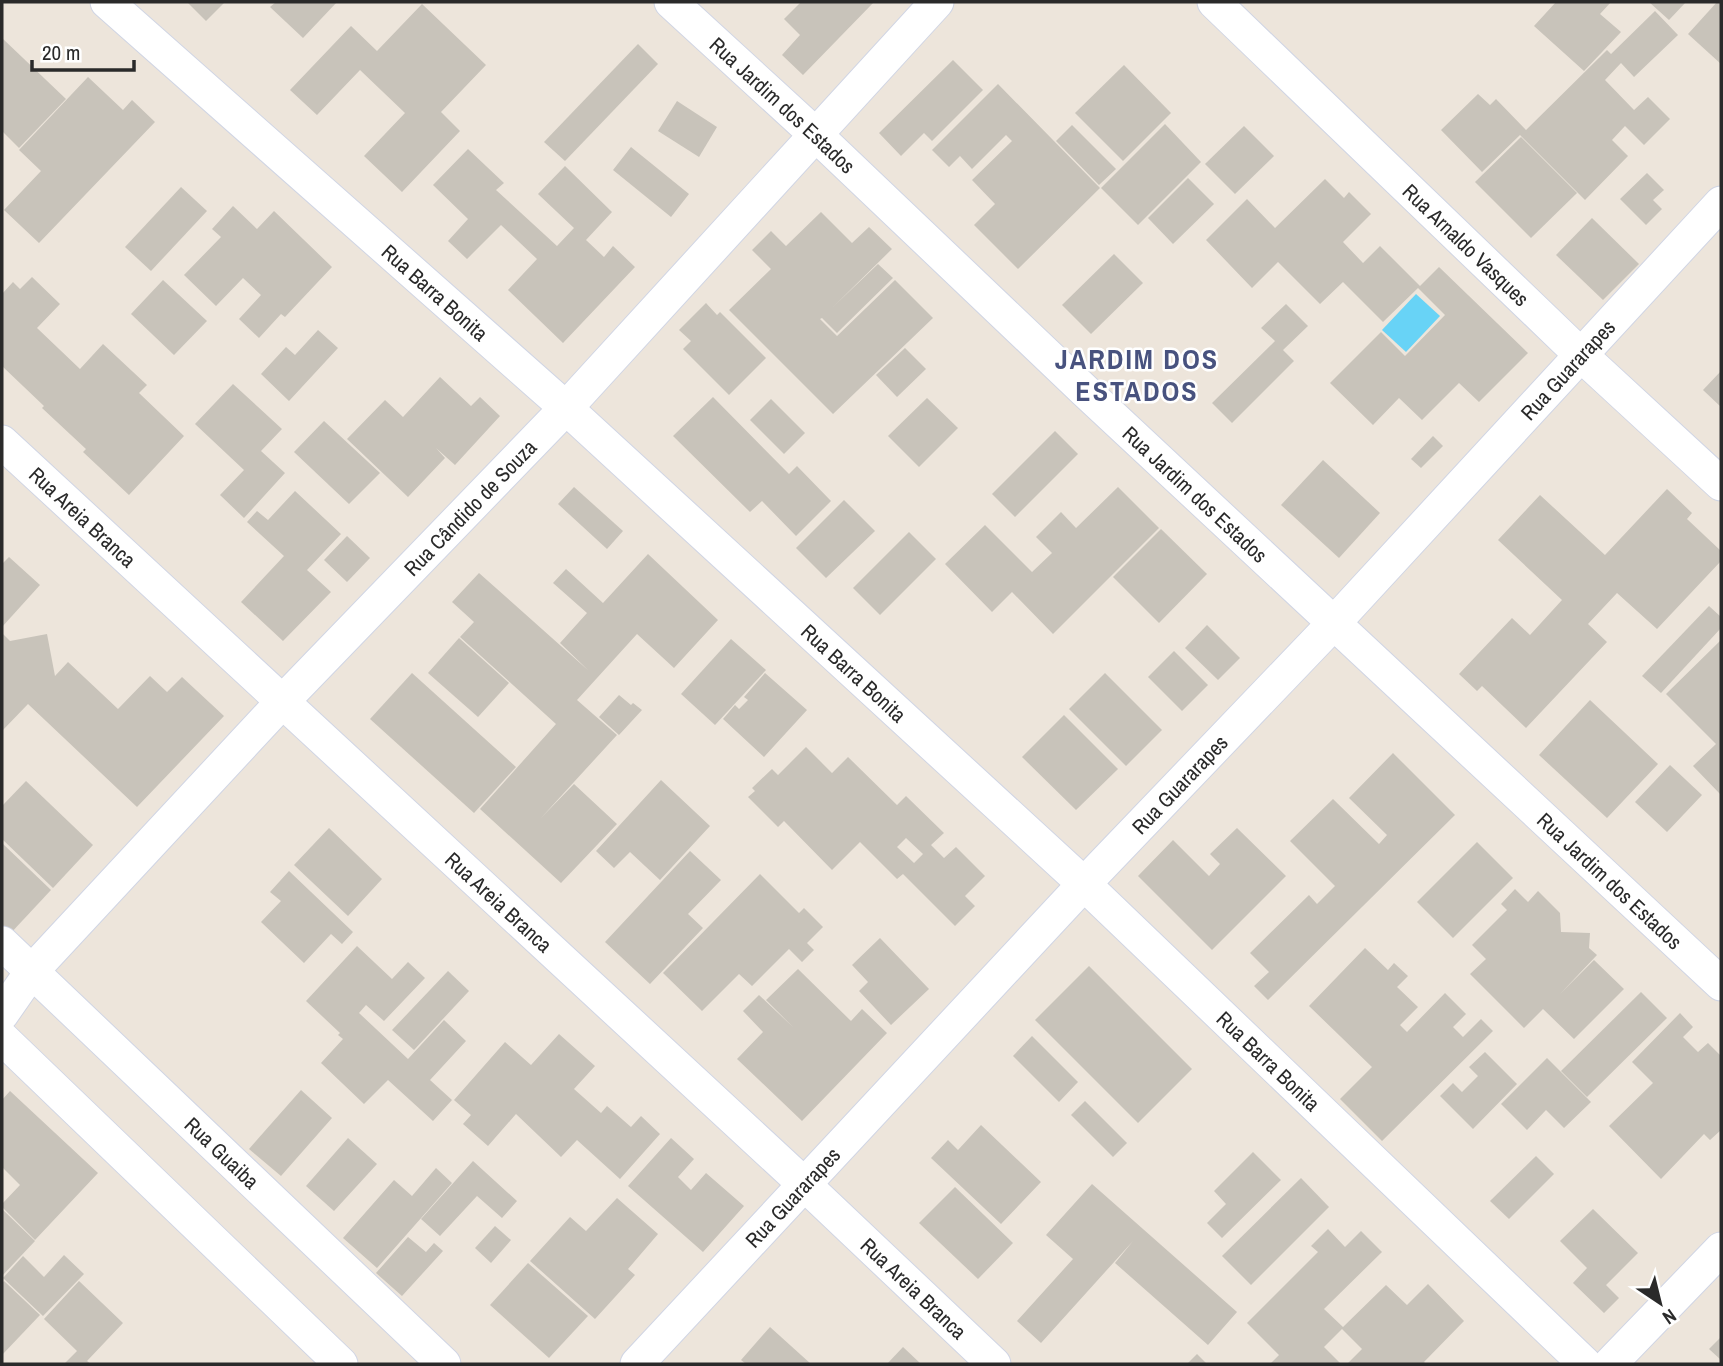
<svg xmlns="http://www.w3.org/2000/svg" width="1723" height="1366" viewBox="0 0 1723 1366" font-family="'Archivo Narrow',sans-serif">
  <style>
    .water { fill: #68d3f6 }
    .building { fill: #c8c3ba; fill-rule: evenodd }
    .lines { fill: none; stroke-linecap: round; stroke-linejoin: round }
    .minor-casing { stroke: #d0d5e4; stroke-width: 35 }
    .minor { stroke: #fff; stroke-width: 33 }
    .labels { text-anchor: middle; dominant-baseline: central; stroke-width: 5; stroke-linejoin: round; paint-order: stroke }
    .street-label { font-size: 21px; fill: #2a2a2a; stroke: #fff }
    .district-label { font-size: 28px; font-weight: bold; letter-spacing: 2px; fill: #48527e; stroke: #fff }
  </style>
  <rect width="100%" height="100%" fill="#ede5db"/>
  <polygon class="water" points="1416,294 1440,316 1406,352 1382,330"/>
  <g class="building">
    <polygon points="187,2 225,2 206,21"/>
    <polygon points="276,2 337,2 303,38 270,7"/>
    <polygon points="801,2 874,2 803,75 782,55 800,35 784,19"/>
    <polygon points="1556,2 1611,2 1600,14 1621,32 1584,71 1534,26"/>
    <polygon points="1649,2 1686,2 1669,20"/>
    <polygon points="1717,2 1721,2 1721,64 1688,34"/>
    <polygon points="422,4 486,65 441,112 460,131 402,192 364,156 405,113 360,70 317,115 290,90 351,26 377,51"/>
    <polygon points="1655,11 1678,35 1634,77 1621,63 1605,80 1634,110 1648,97 1670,119 1644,145 1625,126 1612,140 1628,156 1585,200 1520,135 1482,172 1441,130 1478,94 1490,105 1496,99 1526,130 1607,50 1611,54"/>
    <polygon points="2,38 66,99 19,148 2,131"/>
    <polygon points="638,44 658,64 565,161 544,142"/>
    <polygon points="953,60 983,90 932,141 924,133 901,156 879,133"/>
    <polygon points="1124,65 1171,113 1123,161 1075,113"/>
    <polygon points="88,77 123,110 132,100 155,122 39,243 4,210 41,171 19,150"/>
    <polygon points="998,84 1100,188 1018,269 974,225 995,204 972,180 1012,141 1006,135 972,169 960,156 949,167 932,150"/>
    <polygon points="677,101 717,127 699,157 658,131"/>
    <polygon points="1165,124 1201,162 1138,225 1101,188"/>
    <polygon points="1072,125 1116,169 1099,185 1056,141"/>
    <polygon points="1244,126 1274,156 1235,194 1205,164"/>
    <polygon points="1521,137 1577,193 1531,238 1475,182"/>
    <polygon points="631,147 689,194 671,217 613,170"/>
    <polygon points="468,149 504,183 496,190 557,246 574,228 538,194 565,166 612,212 586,240 604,257 613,246 635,267 563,343 508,290 537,259 501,225 467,259 448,241 468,219 433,185"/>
    <polygon points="1647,173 1664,190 1653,200 1662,209 1646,225 1620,199"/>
    <polygon points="1188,178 1214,204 1173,244 1148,218"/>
    <polygon points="1325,179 1344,198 1349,192 1371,214 1343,242 1363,263 1380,246 1420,286 1439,267 1528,353 1479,402 1459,383 1422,420 1399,398 1373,425 1330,383 1381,332 1405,356 1445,315 1418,288 1383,322 1343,282 1320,304 1278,262 1252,288 1206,240 1247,199 1275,228"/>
    <polygon points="181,187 207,211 151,271 125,247"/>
    <polygon points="233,206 257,229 274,211 332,267 285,317 281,314 259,338 239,319 261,295 243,278 216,306 184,275 221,237 212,229"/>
    <polygon points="821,212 852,243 869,227 892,249 833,307 878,264 893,278 837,333 822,318 820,319 837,336 895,280 933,318 833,414 729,310 771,269 752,250 771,231 786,246"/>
    <polygon points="1592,218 1639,264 1603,300 1556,255"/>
    <polygon points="1114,254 1143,283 1091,334 1062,305"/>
    <polygon points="32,277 60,304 37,328 80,369 103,344 147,385 139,393 184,436 129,495 83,452 86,449 42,408 44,406 2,366 2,294 13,282 20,289"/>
    <polygon points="163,280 207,321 174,355 131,314"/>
    <polygon points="706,303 717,315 720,312 766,358 729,395 683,349 691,341 679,330"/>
    <polygon points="1286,304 1308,326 1283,350 1294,361 1232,423 1212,403 1275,341 1261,328"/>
    <polygon points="318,330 338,348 289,401 261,374 286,347 295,355"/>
    <polygon points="905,348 926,369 897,397 876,375"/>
    <polygon points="1721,371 1721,407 1703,390"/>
    <polygon points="440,377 471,406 480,397 500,416 455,465 436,448 445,458 408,497 347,439 385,400 403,417"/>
    <polygon points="233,384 282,429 261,451 285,473 244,518 220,495 244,470 195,424"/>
    <polygon points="713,397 789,474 797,466 831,501 796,536 762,501 750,512 673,436"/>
    <polygon points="927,398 958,428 919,467 888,436"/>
    <polygon points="771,399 805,433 784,454 750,420"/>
    <polygon points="324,421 380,473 349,504 294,452"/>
    <polygon points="1055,431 1078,454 1015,517 992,494"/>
    <polygon points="1433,436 1443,446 1421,468 1411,459"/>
    <polygon points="1323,460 1380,513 1339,558 1281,505"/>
    <polygon points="574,487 623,531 607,549 558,504"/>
    <polygon points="1118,487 1159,528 1053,634 1012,592 992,612 945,564 985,525 1032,572 1052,553 1036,537 1061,512 1076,528"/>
    <polygon points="1667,489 1692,513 1687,519 1721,551 1721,561 1657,629 1617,593 1588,624 1607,642 1526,728 1482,686 1477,691 1459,674 1512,618 1530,635 1562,600 1498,540 1540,495 1605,555"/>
    <polygon points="295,491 341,534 307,570 331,592 283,641 241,602 284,556 247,522 257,511 268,520"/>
    <polygon points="844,500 875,531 826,578 796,548"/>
    <polygon points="1161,529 1207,574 1159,623 1113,577"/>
    <polygon points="909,532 936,559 880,615 853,588"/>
    <polygon points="347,536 370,558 347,582 324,560"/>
    <polygon points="648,554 718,620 674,668 637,634 577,700 617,735 541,818 574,784 617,824 561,883 480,809 556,724 460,637 474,622 452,602 479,573 589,671 560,643 587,613 553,583 566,569 603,603"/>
    <polygon points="9,557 40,585 2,627 2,564"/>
    <polygon points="1709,606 1721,617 1721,628 1661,693 1642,676"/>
    <polygon points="1207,625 1240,658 1218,680 1185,648"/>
    <polygon points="2,633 10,641 47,634 55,676 68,662 118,709 150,676 167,692 182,677 224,716 137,807 28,704 2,731"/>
    <polygon points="459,638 509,683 478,717 428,673"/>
    <polygon points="731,639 766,670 715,725 681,694"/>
    <polygon points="1721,640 1721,795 1693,766 1716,744 1666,694"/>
    <polygon points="1174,651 1208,685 1182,711 1148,677"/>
    <polygon points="412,673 516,767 474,813 370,719"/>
    <polygon points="765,673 807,710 764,757 723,719 735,705 739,709 748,700 744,697"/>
    <polygon points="1105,673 1162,730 1126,766 1069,709"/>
    <polygon points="619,695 631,705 633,703 642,710 619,735 599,717"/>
    <polygon points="1590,700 1658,764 1607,818 1539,755"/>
    <polygon points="1064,715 1118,769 1076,810 1022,757"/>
    <path d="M806,747L832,773L848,757L897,805L906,796L944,833L931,845L944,858L956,847L985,876L965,896L975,906L955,926L903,874L897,879L860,842L832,870L784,821L778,827L748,797L755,791L752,788L772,769L778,775ZM906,838L923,854L914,863L897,847Z"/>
    <polygon points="1393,753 1455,815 1268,1000 1254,986 1269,972 1250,953 1309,895 1317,904 1335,886 1290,841 1333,799 1379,844 1387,835 1349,798"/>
    <polygon points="1670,765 1702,795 1667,832 1635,802"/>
    <polygon points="661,780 710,826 660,880 630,852 614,868 596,851"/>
    <polygon points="26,781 93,845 53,888 2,839 2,806"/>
    <polygon points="329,828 382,879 348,916 294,865"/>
    <polygon points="1237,828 1286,876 1212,950 1138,876 1173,840 1209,876 1220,864 1210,854"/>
    <polygon points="1477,842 1513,878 1453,938 1417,902"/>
    <polygon points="2,843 51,890 9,935 2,928"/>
    <polygon points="690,851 721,880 688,914 703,928 650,984 605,942"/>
    <polygon points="289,871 353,932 342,944 331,934 304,963 261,922 281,901 270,892"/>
    <polygon points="760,874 799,913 804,908 823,927 807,943 814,950 802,962 789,949 752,986 739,974 702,1011 663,973"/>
    <polygon points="1515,889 1528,902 1538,891 1560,913 1561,932 1590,933 1589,948 1597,955 1560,994 1594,960 1624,989 1574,1039 1543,1009 1524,1028 1470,974 1486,959 1472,945 1507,910 1501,904"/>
    <polygon points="880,938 929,989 891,1025 859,991 868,982 852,965"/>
    <polygon points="357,946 392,979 408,962 425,978 384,1021 366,1005 359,1013 408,1059 444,1020 466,1041 430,1080 452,1100 433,1121 388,1080 364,1104 321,1063 343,1039 338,1035 340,1033 306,1001"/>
    <polygon points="1365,948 1388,970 1394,963 1408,976 1397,987 1418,1007 1400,1025 1407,1032 1445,993 1466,1014 1453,1027 1463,1037 1481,1019 1493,1031 1382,1141 1340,1099 1372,1067 1309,1006"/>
    <polygon points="1089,966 1192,1069 1138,1123 1035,1020"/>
    <polygon points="798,969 851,1021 862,1009 887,1033 802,1121 737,1059 763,1032 743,1011 759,995 794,1028 766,1000"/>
    <polygon points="448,971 469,991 414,1050 392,1030"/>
    <polygon points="1641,992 1667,1018 1587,1097 1561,1071"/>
    <polygon points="1680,1013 1693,1027 1683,1037 1698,1052 1708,1043 1721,1056 1721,1130 1710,1140 1704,1134 1661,1179 1609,1126 1653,1083 1632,1062"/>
    <polygon points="559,1034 595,1066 574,1089 601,1113 607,1106 631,1127 641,1116 660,1134 620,1179 577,1140 561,1157 516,1114 488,1146 463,1124 471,1115 454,1100 505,1042 531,1065"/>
    <polygon points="1032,1036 1078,1082 1059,1102 1013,1056"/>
    <polygon points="1485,1052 1517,1084 1473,1129 1440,1096 1453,1083 1462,1092 1478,1076 1469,1067"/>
    <polygon points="1547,1058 1591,1102 1564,1128 1546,1110 1527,1130 1501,1104"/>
    <polygon points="301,1090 332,1118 281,1176 249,1149"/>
    <polygon points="10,1091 98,1173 35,1240 2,1207 2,1204 20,1185 2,1167 2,1100"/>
    <polygon points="1085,1101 1127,1143 1113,1157 1071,1115"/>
    <polygon points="981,1125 1041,1182 1001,1224 931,1158 948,1140 958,1150"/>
    <polygon points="348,1138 377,1164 334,1211 306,1186"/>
    <polygon points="671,1138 694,1159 678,1177 691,1190 706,1173 744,1206 703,1252 628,1186"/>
    <polygon points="1253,1152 1281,1180 1222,1238 1207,1223 1226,1204 1214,1191"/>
    <polygon points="1536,1156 1554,1174 1509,1219 1490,1201"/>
    <polygon points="473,1161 517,1201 502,1218 477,1196 440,1236 421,1219"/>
    <polygon points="436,1168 452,1183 377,1268 343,1238 394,1180 412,1196"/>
    <polygon points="1301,1178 1329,1207 1251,1285 1222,1256"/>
    <polygon points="1092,1184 1237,1312 1208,1345 1115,1263 1133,1241 1041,1343 1017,1321 1073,1259 1046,1235"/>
    <polygon points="955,1187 1013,1243 978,1279 919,1223"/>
    <polygon points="617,1198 658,1234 628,1269 635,1275 595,1319 530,1261 570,1217 586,1231"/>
    <polygon points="2,1209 35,1241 2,1276"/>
    <polygon points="1593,1209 1638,1253 1606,1285 1619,1298 1604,1313 1573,1283 1587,1268 1560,1241"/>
    <polygon points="495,1226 511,1240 491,1263 475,1248"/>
    <polygon points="1328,1229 1345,1247 1361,1231 1382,1252 1324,1309 1343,1327 1386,1285 1407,1305 1428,1284 1464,1321 1424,1362 1426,1364 1347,1364 1362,1349 1342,1329 1324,1347 1341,1364 1270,1364 1279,1355 1247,1323 1318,1252 1311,1246"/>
    <polygon points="408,1237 426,1252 434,1243 443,1251 402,1296 376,1273"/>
    <polygon points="64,1255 84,1274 43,1316 3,1278 23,1256 44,1277"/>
    <polygon points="528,1263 588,1316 549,1358 490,1305"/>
    <polygon points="4,1281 40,1315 2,1355 2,1284"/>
    <polygon points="79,1281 123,1323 87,1361 91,1364 64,1364 77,1351 44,1319"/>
    <polygon points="770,1327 811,1364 746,1364 741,1360"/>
    <polygon points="1721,1337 1721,1360 1709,1349"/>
    <polygon points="903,1347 921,1364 887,1364"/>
    <polygon points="1197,1354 1207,1364 1187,1364"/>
  </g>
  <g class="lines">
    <defs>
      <g id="minor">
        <path id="s1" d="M107,2L566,408L1084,884L1585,1364"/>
        <path id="s2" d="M671,2L815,134L1085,391L1721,984"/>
        <path id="s3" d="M1214,2L1582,356L1721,484"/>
        <path id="s4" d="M2,442L804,1184L994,1364"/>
        <path id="s5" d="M2,943L444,1364"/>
        <path id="s6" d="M2,1014L32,971L282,702L566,408L937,2"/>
        <polyline points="2,1038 341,1364"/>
        <path id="s7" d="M637,1364L1084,884L1333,624L1721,203"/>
        <polyline points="1610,1364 1721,1249"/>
      </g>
    </defs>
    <use href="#minor" class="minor-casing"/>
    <use href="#minor" class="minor"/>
  </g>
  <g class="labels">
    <g class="street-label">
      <text stroke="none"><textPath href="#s2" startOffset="152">Rua Jardim dos Estados</textPath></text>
      <text stroke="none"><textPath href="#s3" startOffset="350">Rua Arnaldo Vasques</textPath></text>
      <text stroke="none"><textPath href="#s1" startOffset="438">Rua Barra Bonita</textPath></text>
      <text stroke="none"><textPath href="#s7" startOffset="1362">Rua Guararapes</textPath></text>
      <text stroke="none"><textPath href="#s2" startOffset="719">Rua Jardim dos Estados</textPath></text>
      <text stroke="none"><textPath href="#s6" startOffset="690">Rua Cândido de Souza</textPath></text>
      <text stroke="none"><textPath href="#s4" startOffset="110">Rua Areia Branca</textPath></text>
      <text stroke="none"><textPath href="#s1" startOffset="1004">Rua Barra Bonita</textPath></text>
      <text stroke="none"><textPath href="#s7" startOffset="794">Rua Guararapes</textPath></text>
      <text stroke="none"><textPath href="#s2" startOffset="1286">Rua Jardim dos Estados</textPath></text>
      <text stroke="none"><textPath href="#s4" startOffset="677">Rua Areia Branca</textPath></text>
      <text stroke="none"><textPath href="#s1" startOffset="1572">Rua Barra Bonita</textPath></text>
      <text stroke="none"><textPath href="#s5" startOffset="304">Rua Guaiba</textPath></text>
      <text stroke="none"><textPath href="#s7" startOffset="228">Rua Guararapes</textPath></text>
      <text stroke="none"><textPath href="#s4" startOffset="1244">Rua Areia Branca</textPath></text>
    </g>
    <g class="district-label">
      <text x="1137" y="359">JARDIM DOS<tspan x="1137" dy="32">ESTADOS</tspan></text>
    </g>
  </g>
  <rect width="1723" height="1366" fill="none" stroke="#2a2a2a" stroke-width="7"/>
  <g transform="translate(1660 1303) rotate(145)" stroke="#ffffff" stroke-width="5" paint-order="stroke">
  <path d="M0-5L12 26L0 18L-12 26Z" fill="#2a2a2a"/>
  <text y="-10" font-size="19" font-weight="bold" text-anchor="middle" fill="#2a2a2a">N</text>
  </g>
  <path d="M32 60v10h102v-10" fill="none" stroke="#2a2a2a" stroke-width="3.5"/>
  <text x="42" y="60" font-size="21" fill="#2a2a2a" stroke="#ffffff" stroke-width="5" paint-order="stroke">20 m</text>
</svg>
